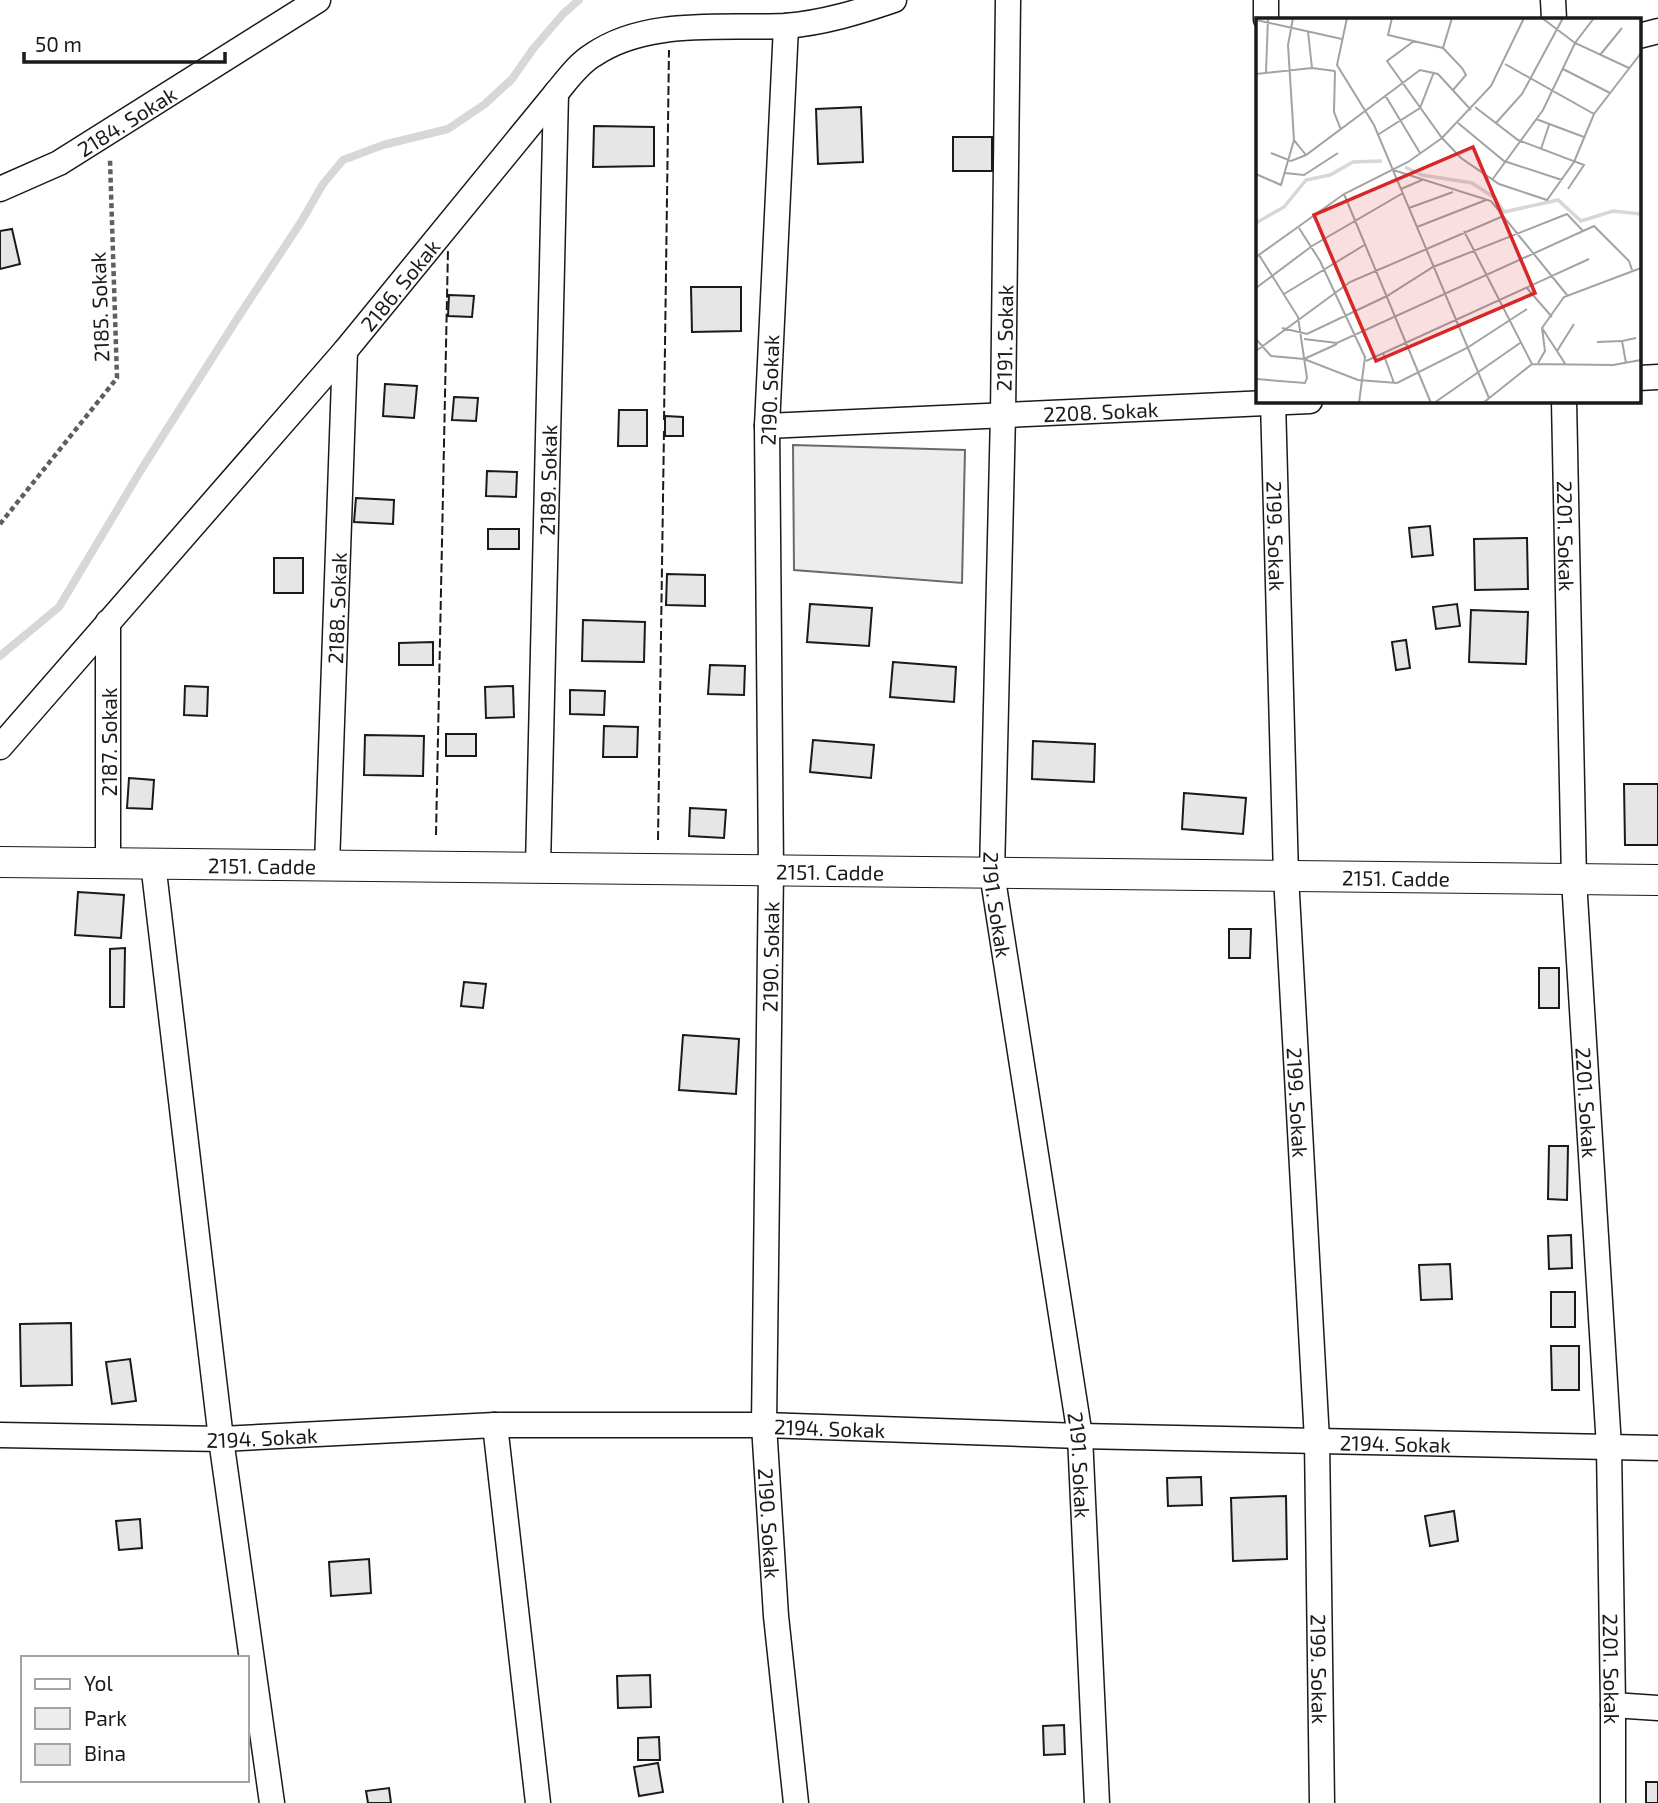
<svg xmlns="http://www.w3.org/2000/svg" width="1658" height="1803" viewBox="0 0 1658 1803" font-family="'Exo 2',sans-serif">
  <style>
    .green { fill: #ededed; stroke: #6a6a6a; stroke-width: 2 }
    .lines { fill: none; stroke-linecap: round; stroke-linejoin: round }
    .stream { stroke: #d7d7d7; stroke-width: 8 }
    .building { fill: #e6e6e6; stroke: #1a1a1a; stroke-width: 2 }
    .minor-casing { stroke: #1a1a1a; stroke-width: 27 }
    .tertiary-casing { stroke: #1a1a1a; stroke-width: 32 }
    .path { stroke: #5f5f5f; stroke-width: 4.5; stroke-dasharray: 5 3.5; stroke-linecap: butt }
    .minor { stroke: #fff; stroke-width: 24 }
    .tertiary { stroke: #fff; stroke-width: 30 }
    .fence { stroke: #1a1a1a; stroke-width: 2; stroke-dasharray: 9 3.5; stroke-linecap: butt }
    .labels { text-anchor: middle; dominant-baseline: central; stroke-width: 5; stroke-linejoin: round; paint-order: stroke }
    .street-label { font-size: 21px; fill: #1a1a1a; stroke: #fff }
    .inset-river { fill: none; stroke: #d7d7d7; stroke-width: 3.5 }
    .inset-road { fill: none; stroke: #a3a3a3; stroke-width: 2 }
    .view { fill: #d62828; fill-opacity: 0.15; stroke: #d62828; stroke-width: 3.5 }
    .inset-edge { fill: none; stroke: #1a1a1a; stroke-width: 3.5 }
  </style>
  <rect width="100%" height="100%" fill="#fff"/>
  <polygon class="green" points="793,445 965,450 962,583 794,570"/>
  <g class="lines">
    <polyline class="stream" points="0,656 59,607 141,470 237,319 301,222 323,184 343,160 383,145 448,129 485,104 512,79 533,49 563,14 579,0"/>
  </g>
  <g class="building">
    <polygon points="861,107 863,162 818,164 816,109"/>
    <polygon points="594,126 654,127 654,166 593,167"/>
    <rect x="953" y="137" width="39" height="34"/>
    <polygon points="12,229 20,264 0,269 0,231"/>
    <polygon points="691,287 741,287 741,331 692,332"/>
    <polygon points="449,295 474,296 472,317 448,316"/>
    <polygon points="385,384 417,386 414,418 383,416"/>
    <polygon points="454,397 478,398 476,421 452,420"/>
    <polygon points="619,410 647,410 647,446 618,446"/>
    <polygon points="665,416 683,417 683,436 665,436"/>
    <polygon points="487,471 517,472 516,497 486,496"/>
    <polygon points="356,498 394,500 393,524 354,522"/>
    <polygon points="1430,526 1433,555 1412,557 1409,528"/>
    <rect x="488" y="529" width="31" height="20"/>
    <polygon points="1527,538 1528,589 1475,590 1474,539"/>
    <rect x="274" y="558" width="29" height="35"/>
    <polygon points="667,574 705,575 705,606 666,605"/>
    <polygon points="810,604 872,608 869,646 807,642"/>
    <polygon points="1457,604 1460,626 1436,629 1433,607"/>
    <polygon points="1471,610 1528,612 1526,664 1469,662"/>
    <polygon points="583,620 645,622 644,662 582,661"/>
    <polygon points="1406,640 1410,668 1396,670 1392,642"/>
    <polygon points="433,642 433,665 399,665 399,643"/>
    <polygon points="893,662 956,667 954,702 890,697"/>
    <polygon points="710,665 745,666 744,695 708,694"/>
    <polygon points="185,686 208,687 207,716 184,715"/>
    <polygon points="513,686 514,717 486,718 485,687"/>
    <polygon points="570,690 605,691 604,715 570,714"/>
    <polygon points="604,726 638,727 637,757 603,757"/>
    <rect x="446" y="734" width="30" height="22"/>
    <polygon points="365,735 424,736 423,776 364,775"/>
    <polygon points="813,740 874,745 871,778 810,772"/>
    <polygon points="1033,741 1095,744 1094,782 1032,779"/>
    <polygon points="129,778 154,780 152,809 127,808"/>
    <polygon points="1624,784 1658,784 1658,845 1625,845"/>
    <polygon points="1184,793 1246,798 1243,834 1182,829"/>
    <polygon points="690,808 726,810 724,838 689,836"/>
    <polygon points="78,892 124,895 121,938 75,935"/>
    <polygon points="1229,929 1251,929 1250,958 1229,958"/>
    <polygon points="125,948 124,1007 110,1007 110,949"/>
    <rect x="1539" y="968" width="20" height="40"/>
    <polygon points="464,982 486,984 483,1008 461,1006"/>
    <polygon points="683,1035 739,1039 736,1094 679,1090"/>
    <polygon points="1549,1146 1568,1146 1567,1200 1548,1199"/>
    <polygon points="1571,1235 1572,1268 1549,1269 1548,1236"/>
    <polygon points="1450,1264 1452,1299 1421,1300 1419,1265"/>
    <rect x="1551" y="1292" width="24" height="35"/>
    <polygon points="71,1323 72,1385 21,1386 20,1324"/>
    <polygon points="1551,1346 1579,1346 1579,1390 1552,1390"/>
    <polygon points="130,1359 136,1401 112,1404 106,1362"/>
    <polygon points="1201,1477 1202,1505 1168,1506 1167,1478"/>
    <polygon points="1286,1496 1287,1559 1233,1561 1231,1498"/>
    <polygon points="1454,1511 1458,1541 1430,1546 1425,1516"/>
    <polygon points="140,1519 142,1548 119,1550 116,1521"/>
    <polygon points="369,1559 371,1593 331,1596 329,1562"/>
    <polygon points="650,1675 651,1707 618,1708 617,1676"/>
    <polygon points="1064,1725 1065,1754 1044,1755 1043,1726"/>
    <polygon points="659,1737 660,1760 638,1760 638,1738"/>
    <polygon points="658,1763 663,1792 639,1796 634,1767"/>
    <rect x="1646" y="1782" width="12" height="21"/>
    <polygon points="389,1788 391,1803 368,1803 366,1791"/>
  </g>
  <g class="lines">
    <defs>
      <g id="minor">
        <path id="s1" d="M1008,0L1003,415L992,873L1080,1436L1097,1803"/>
        <polyline points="1266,0 1266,19"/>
        <polyline points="1553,0 1554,19"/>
        <path id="s2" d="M786,26L767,426L771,870L764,1425L776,1616L796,1803"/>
        <polyline points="1639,36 1658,31"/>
        <path id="s3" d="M0,189L59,163L318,0"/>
        <polyline points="1639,378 1658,377"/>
        <path id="s4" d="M1273,401L1286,876L1317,1440L1322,1803"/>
        <path id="s5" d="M1564,401L1574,880L1609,1447L1613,1705V1803"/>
        <path id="s6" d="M767,426L1310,401"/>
        <polyline points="108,622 108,863"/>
        <path id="s7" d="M0,747L345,351L556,93C567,80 578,64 593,55C647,18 723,29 785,26C823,23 859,12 894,0"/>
        <polyline points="153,863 221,1439 272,1803"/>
        <path id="s8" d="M327,865L345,351"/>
        <path id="s9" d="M538,867L556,93"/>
        <polyline points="495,1425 538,1803"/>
        <path id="s10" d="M0,1435L221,1439L495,1425H764L1080,1436L1658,1448"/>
        <polyline points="1613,1705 1658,1708"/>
      </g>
      <g id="tertiary">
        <path id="s11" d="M0,862L1658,880"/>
      </g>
    </defs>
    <use href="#minor" class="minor-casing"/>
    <use href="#tertiary" class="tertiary-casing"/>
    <polyline class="path" points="0,524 117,378 110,160"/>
    <use href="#minor" class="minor"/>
    <use href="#tertiary" class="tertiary"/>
    <g class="fence">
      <polyline points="664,420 669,50"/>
      <polyline points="436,835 448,249"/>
      <polyline points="658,840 664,430"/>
    </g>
  </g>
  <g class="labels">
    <g class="street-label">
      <text stroke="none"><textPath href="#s3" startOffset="144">2184. Sokak</textPath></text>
      <text stroke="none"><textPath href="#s7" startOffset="611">2186. Sokak</textPath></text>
      <text transform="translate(99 307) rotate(-92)">2185. Sokak</text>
      <text transform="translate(1004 338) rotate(-89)">2191. Sokak</text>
      <text transform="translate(769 390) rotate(-88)">2190. Sokak</text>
      <text stroke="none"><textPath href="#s6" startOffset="334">2208. Sokak</textPath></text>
      <text stroke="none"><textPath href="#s9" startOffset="387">2189. Sokak</textPath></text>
      <text stroke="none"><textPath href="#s4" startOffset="135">2199. Sokak</textPath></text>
      <text stroke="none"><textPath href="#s5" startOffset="135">2201. Sokak</textPath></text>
      <text stroke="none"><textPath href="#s8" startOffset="257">2188. Sokak</textPath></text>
      <text transform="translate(108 742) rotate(-90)">2187. Sokak</text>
      <text stroke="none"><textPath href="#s11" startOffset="262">2151. Cadde</textPath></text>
      <text stroke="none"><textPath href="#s11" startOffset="830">2151. Cadde</textPath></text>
      <text stroke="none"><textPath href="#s11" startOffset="1396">2151. Cadde</textPath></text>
      <text stroke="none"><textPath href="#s1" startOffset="905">2191. Sokak</textPath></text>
      <text transform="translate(770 957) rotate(-89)">2190. Sokak</text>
      <text stroke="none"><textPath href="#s4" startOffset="702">2199. Sokak</textPath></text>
      <text stroke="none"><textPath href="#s5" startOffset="702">2201. Sokak</textPath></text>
      <text stroke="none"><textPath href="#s10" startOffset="830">2194. Sokak</textPath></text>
      <text stroke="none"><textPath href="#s10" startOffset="262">2194. Sokak</textPath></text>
      <text stroke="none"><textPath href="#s10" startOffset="1396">2194. Sokak</textPath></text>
      <text stroke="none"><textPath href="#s1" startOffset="1472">2191. Sokak</textPath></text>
      <text stroke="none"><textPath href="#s2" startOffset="1498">2190. Sokak</textPath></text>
      <text stroke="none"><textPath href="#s4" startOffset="1269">2199. Sokak</textPath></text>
      <text stroke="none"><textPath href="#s5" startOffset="1269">2201. Sokak</textPath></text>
    </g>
  </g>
  <g transform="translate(1256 18)">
    <rect width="385" height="385" fill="#fff"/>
    <path class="inset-river" d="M149,149L166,157L216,165L239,180L248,194L302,182L325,203L357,193L385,196M0,205L28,189L50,162L74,157L97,144L126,143"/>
    <path class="inset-road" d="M37,0L32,27L38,122L50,137M91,0L81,47L118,107L233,380M136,0L132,17L187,30L206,50L210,57L197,72M286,0L319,25L373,50M0,2L86,21M52,14L56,50M158,23L131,43L186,120L205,140L243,166L291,182L318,144L338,96L385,35M187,30L196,0M344,37L366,10M249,46L338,96M307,51L354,75M79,53L78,94L85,112M10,54L12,0M0,56L56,50L79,53M129,77L164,135M219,89L262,122L328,147L312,171M280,101L328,119M202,105L248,143L306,162M240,105L266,76L307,0M123,116L164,90L178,54M285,131L293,107M15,135L35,143L50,137L164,52L182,56L215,92M137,152L235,183L311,277M29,155L48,157L82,135M0,156L25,167L38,122M236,162L287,92L319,25L338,0M145,171L166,162M88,176L175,385M153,190L197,174M161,209L230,182M43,210L64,243L109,339L103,385M208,213L276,346M0,239L88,176L152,144L186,120L235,68L268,0M270,269L296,299M0,270L56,228L147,175M28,276L110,226M26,310L51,316L131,278L177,249L311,196L327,213M286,310L310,347M0,321L15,338L48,341L102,362L141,365L211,330L271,291M48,321L81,325L338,208L373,243L376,252M341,324L366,323M0,333L94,264L245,199M301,333L318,306M127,335L138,365M48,341L81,326M110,343L333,241M282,345L289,333L286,310L308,279L385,250M370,345L366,323L380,320M0,361L49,365L51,360L42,299L3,237M178,385L264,325M227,385L276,346L357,347L385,342"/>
    <path class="view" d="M217,129L279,275L120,343L58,197Z"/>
    <rect width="385" height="385" class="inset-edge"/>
  </g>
  <rect x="21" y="1656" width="228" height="126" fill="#ffffff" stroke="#a3a3a3" stroke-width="2"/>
  <rect x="35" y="1679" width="35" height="10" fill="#ffffff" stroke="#a3a3a3" stroke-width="2"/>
  <text x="84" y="1691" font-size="21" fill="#1a1a1a">Yol</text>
  <rect x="35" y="1708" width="35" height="21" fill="#ededed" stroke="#a3a3a3" stroke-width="2"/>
  <text x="84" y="1726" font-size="21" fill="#1a1a1a">Park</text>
  <rect x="35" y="1744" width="35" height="21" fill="#e6e6e6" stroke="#a3a3a3" stroke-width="2"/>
  <text x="84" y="1761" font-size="21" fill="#1a1a1a">Bina</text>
  <path d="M24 52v10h201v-10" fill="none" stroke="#1a1a1a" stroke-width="3.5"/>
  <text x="35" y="52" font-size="21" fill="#1a1a1a" stroke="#ffffff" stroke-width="5" paint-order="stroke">50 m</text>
</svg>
